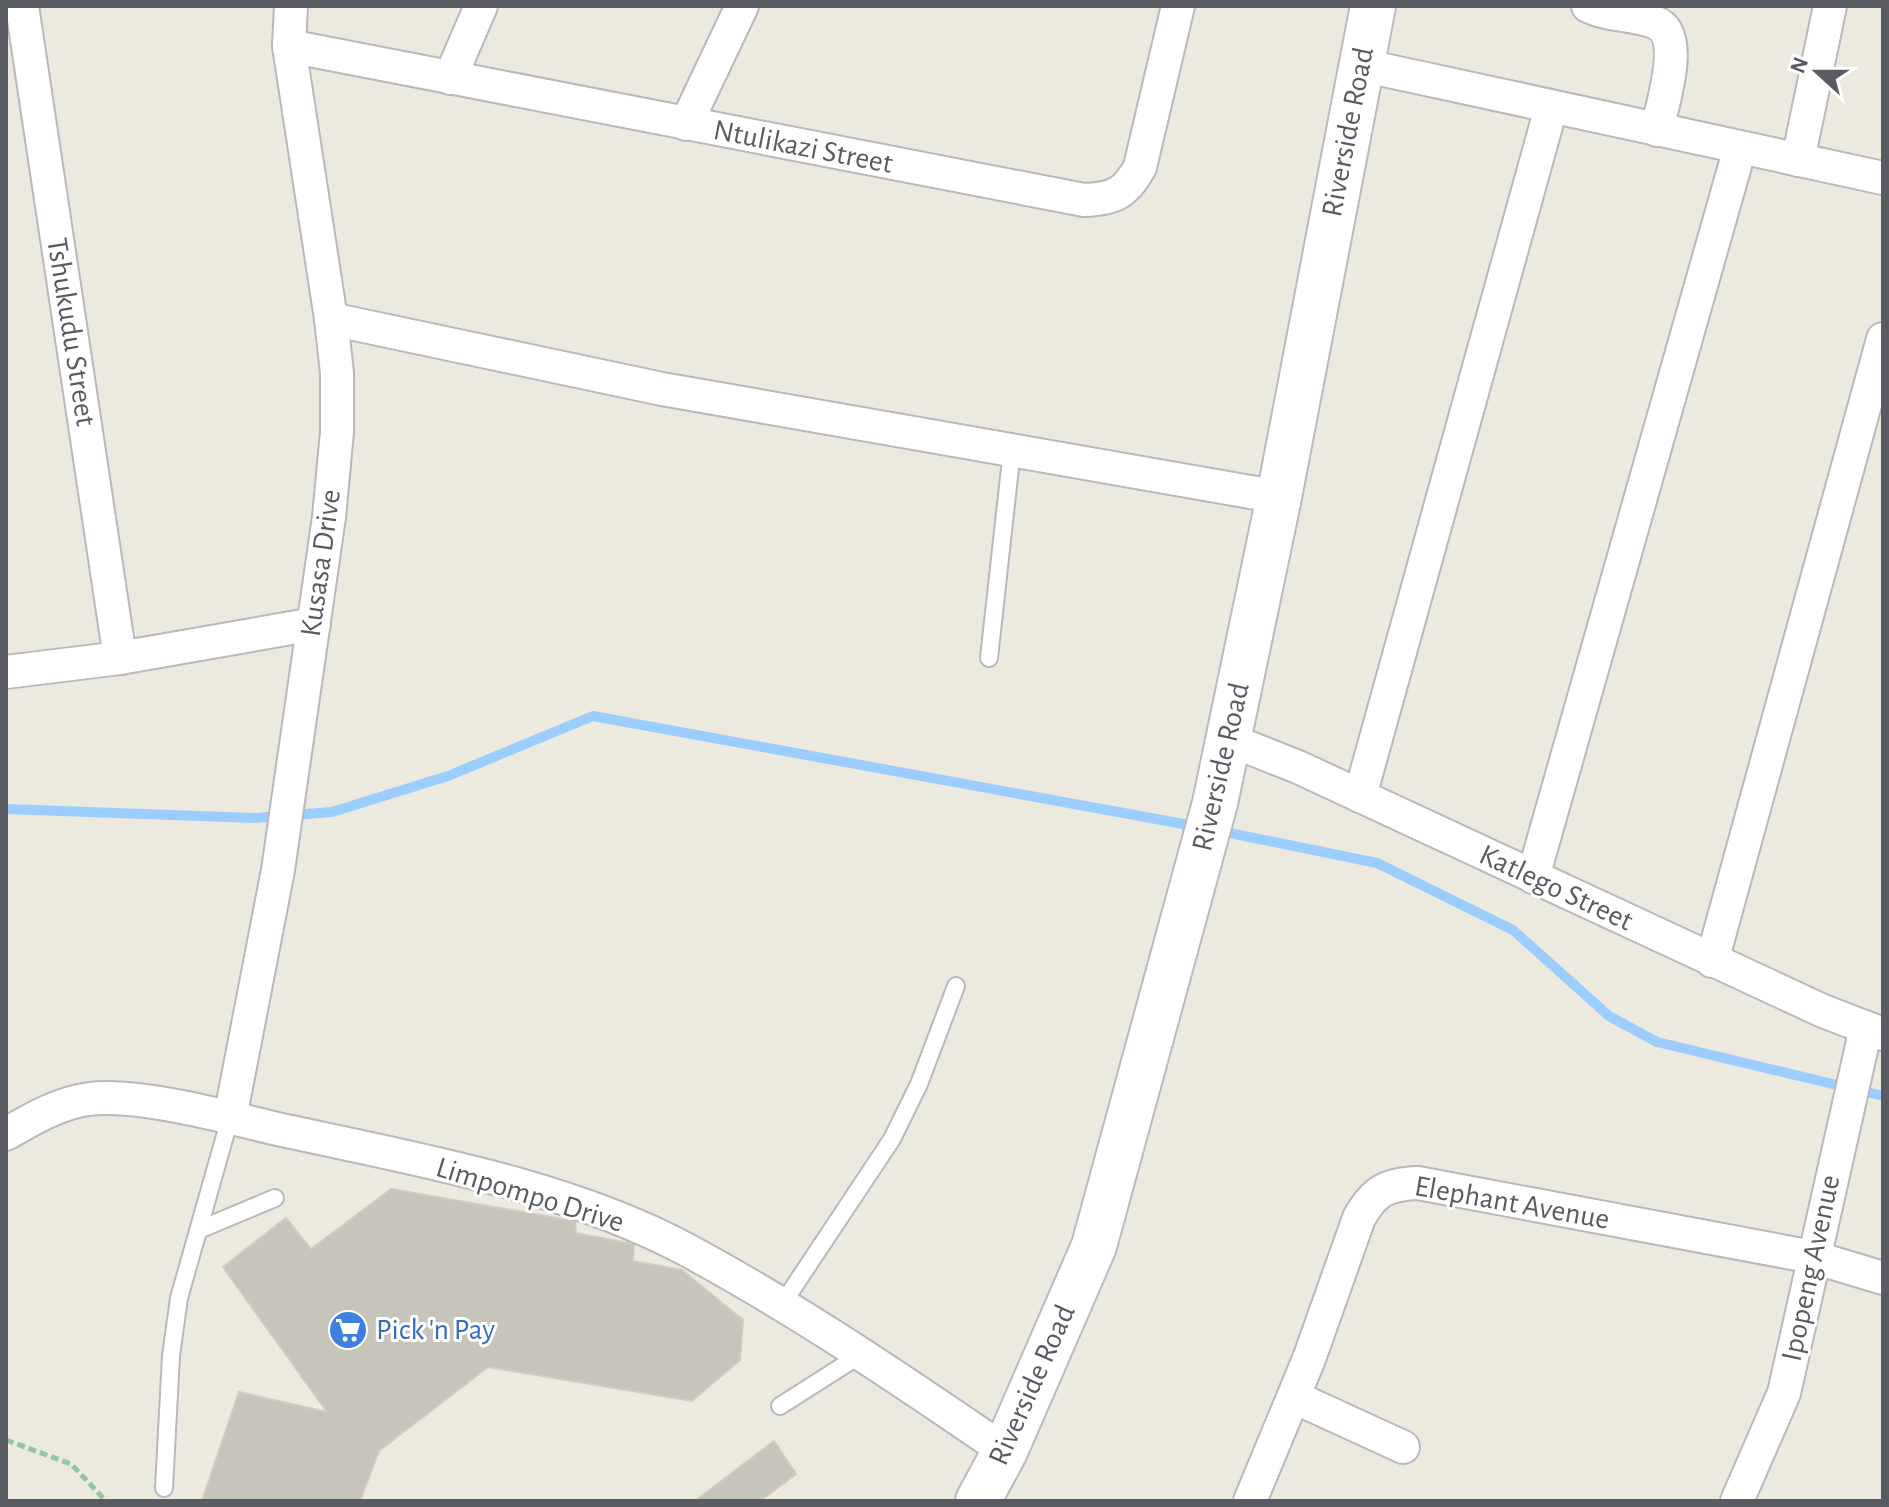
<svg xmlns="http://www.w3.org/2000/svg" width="1889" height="1507" viewBox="0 0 1889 1507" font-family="'Alegreya Sans',sans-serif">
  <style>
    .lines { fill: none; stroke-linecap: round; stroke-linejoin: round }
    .stream { stroke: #9ccdff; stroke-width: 10 }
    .building { fill: #c7c4bc; stroke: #d1ccbd; stroke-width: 2 }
    .lane-casing { stroke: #b7b9bf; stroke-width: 20 }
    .street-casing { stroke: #b7b9bf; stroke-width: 36 }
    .secondary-casing { stroke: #b8bbc2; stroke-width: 48 }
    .path { stroke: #91c7a4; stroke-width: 5; stroke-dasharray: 8 4; stroke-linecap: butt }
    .lane { stroke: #fff; stroke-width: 16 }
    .street { stroke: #fff; stroke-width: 32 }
    .secondary { stroke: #fff; stroke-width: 44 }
    .labels { text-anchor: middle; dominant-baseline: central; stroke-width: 6; stroke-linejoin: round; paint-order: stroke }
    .street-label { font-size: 30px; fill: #585b61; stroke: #fff }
    .shop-label { font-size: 30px; fill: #366cbe; stroke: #fff; text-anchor: start }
  </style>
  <rect width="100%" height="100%" fill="#eceade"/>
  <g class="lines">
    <g class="stream">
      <polyline points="6,809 254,818 332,812 448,776 593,716 1200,827"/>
      <polyline points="1220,831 1377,863 1513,930 1609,1016 1657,1042 1883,1096"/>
    </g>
  </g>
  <g class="building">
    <polygon points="391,1189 575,1221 576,1233 634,1244 633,1261 682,1270 743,1320 740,1360 692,1401 488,1367 379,1451 360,1501 202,1501 239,1392 327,1412 223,1267 286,1218 311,1249"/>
    <polygon points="774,1441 796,1474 760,1501 695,1501"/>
  </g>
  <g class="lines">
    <defs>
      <g id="lane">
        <polyline points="989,658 1012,450"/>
        <polyline points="201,1229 275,1198"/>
        <polyline points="781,1306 892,1139 919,1084 956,986"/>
        <polyline points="780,1406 860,1355"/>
        <polyline points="164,1488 171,1356 179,1298 230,1118"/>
      </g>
      <g id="street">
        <polyline points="22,6 120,658"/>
        <path d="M1588,6C1608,16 1633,14 1654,22C1687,33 1662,104 1657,130"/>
        <path d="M289,46L1084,200C1114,199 1126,193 1140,167L1178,6"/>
        <polyline points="1361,65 1883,178"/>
        <polyline points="450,78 481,6"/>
        <polyline points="686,124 742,6"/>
        <polyline points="1798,160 1830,6"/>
        <polyline points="331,319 662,389 1279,497"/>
        <polyline points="6,672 120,658 314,624"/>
        <polyline points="1230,740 1298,767 1823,1011 1883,1034"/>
        <polyline points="1360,796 1551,108"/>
        <polyline points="1533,877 1740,148"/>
        <polyline points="1712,961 1883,339"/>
        <polyline points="230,1118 278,870 329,517 337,432 337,373 331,319 289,46 291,6"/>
        <path d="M6,1134C32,1119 59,1103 89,1099C138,1093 223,1116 273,1128C409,1158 565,1184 689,1251C798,1310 903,1381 1005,1451"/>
        <polyline points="1294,1397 1403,1447"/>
        <path d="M1250,1501L1309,1359L1359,1218C1374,1191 1387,1184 1418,1183L1813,1257L1883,1278"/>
        <polyline points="1737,1501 1784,1393 1866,1028"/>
      </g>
      <polyline id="secondary" points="978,1501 1005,1451 1094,1246 1215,803 1279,497 1373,6"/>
    </defs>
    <use href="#lane" class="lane-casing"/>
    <use href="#street" class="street-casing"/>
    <use href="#secondary" class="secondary-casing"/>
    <polyline class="path" points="6,1440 71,1464 106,1501"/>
    <use href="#lane" class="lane"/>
    <use href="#street" class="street"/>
    <use href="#secondary" class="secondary"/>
  </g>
  <defs>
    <symbol id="supermarket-disc" viewBox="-11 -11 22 22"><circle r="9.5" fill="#3f7fe0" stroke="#fff"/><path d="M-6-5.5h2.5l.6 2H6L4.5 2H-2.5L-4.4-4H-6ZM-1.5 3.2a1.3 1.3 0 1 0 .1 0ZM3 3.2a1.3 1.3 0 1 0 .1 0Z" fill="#fff"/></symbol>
  </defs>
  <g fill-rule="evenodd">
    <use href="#supermarket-disc" x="326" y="1308" width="44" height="44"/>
  </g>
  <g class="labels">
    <g class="street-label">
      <text transform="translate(1348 132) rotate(-79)">Riverside Road</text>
      <text transform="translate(803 147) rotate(11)">Ntulikazi Street</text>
      <text transform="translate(71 332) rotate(81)">Tshukudu Street</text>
      <text transform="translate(321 563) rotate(-82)">Kusasa Drive</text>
      <text transform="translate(1221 767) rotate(-77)">Riverside Road</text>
      <text transform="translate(1556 888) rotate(25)">Katlego Street</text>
      <text transform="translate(530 1195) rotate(17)">Limpompo Drive</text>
      <text transform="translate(1512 1203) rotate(10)">Elephant Avenue</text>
      <text transform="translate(1811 1268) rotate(-78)">Ipopeng Avenue</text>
      <text transform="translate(1032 1385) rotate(-66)">Riverside Road</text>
    </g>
    <g class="shop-label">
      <text x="376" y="1330">Pick 'n Pay</text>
    </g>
  </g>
  <rect width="1889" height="1507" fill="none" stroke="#585b61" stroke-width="16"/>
  <g transform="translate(1817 72) rotate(291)" stroke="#ffffff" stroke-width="6" paint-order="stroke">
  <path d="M0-6L14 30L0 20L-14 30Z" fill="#585b61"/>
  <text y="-12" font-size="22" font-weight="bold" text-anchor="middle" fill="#585b61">N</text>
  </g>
</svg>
